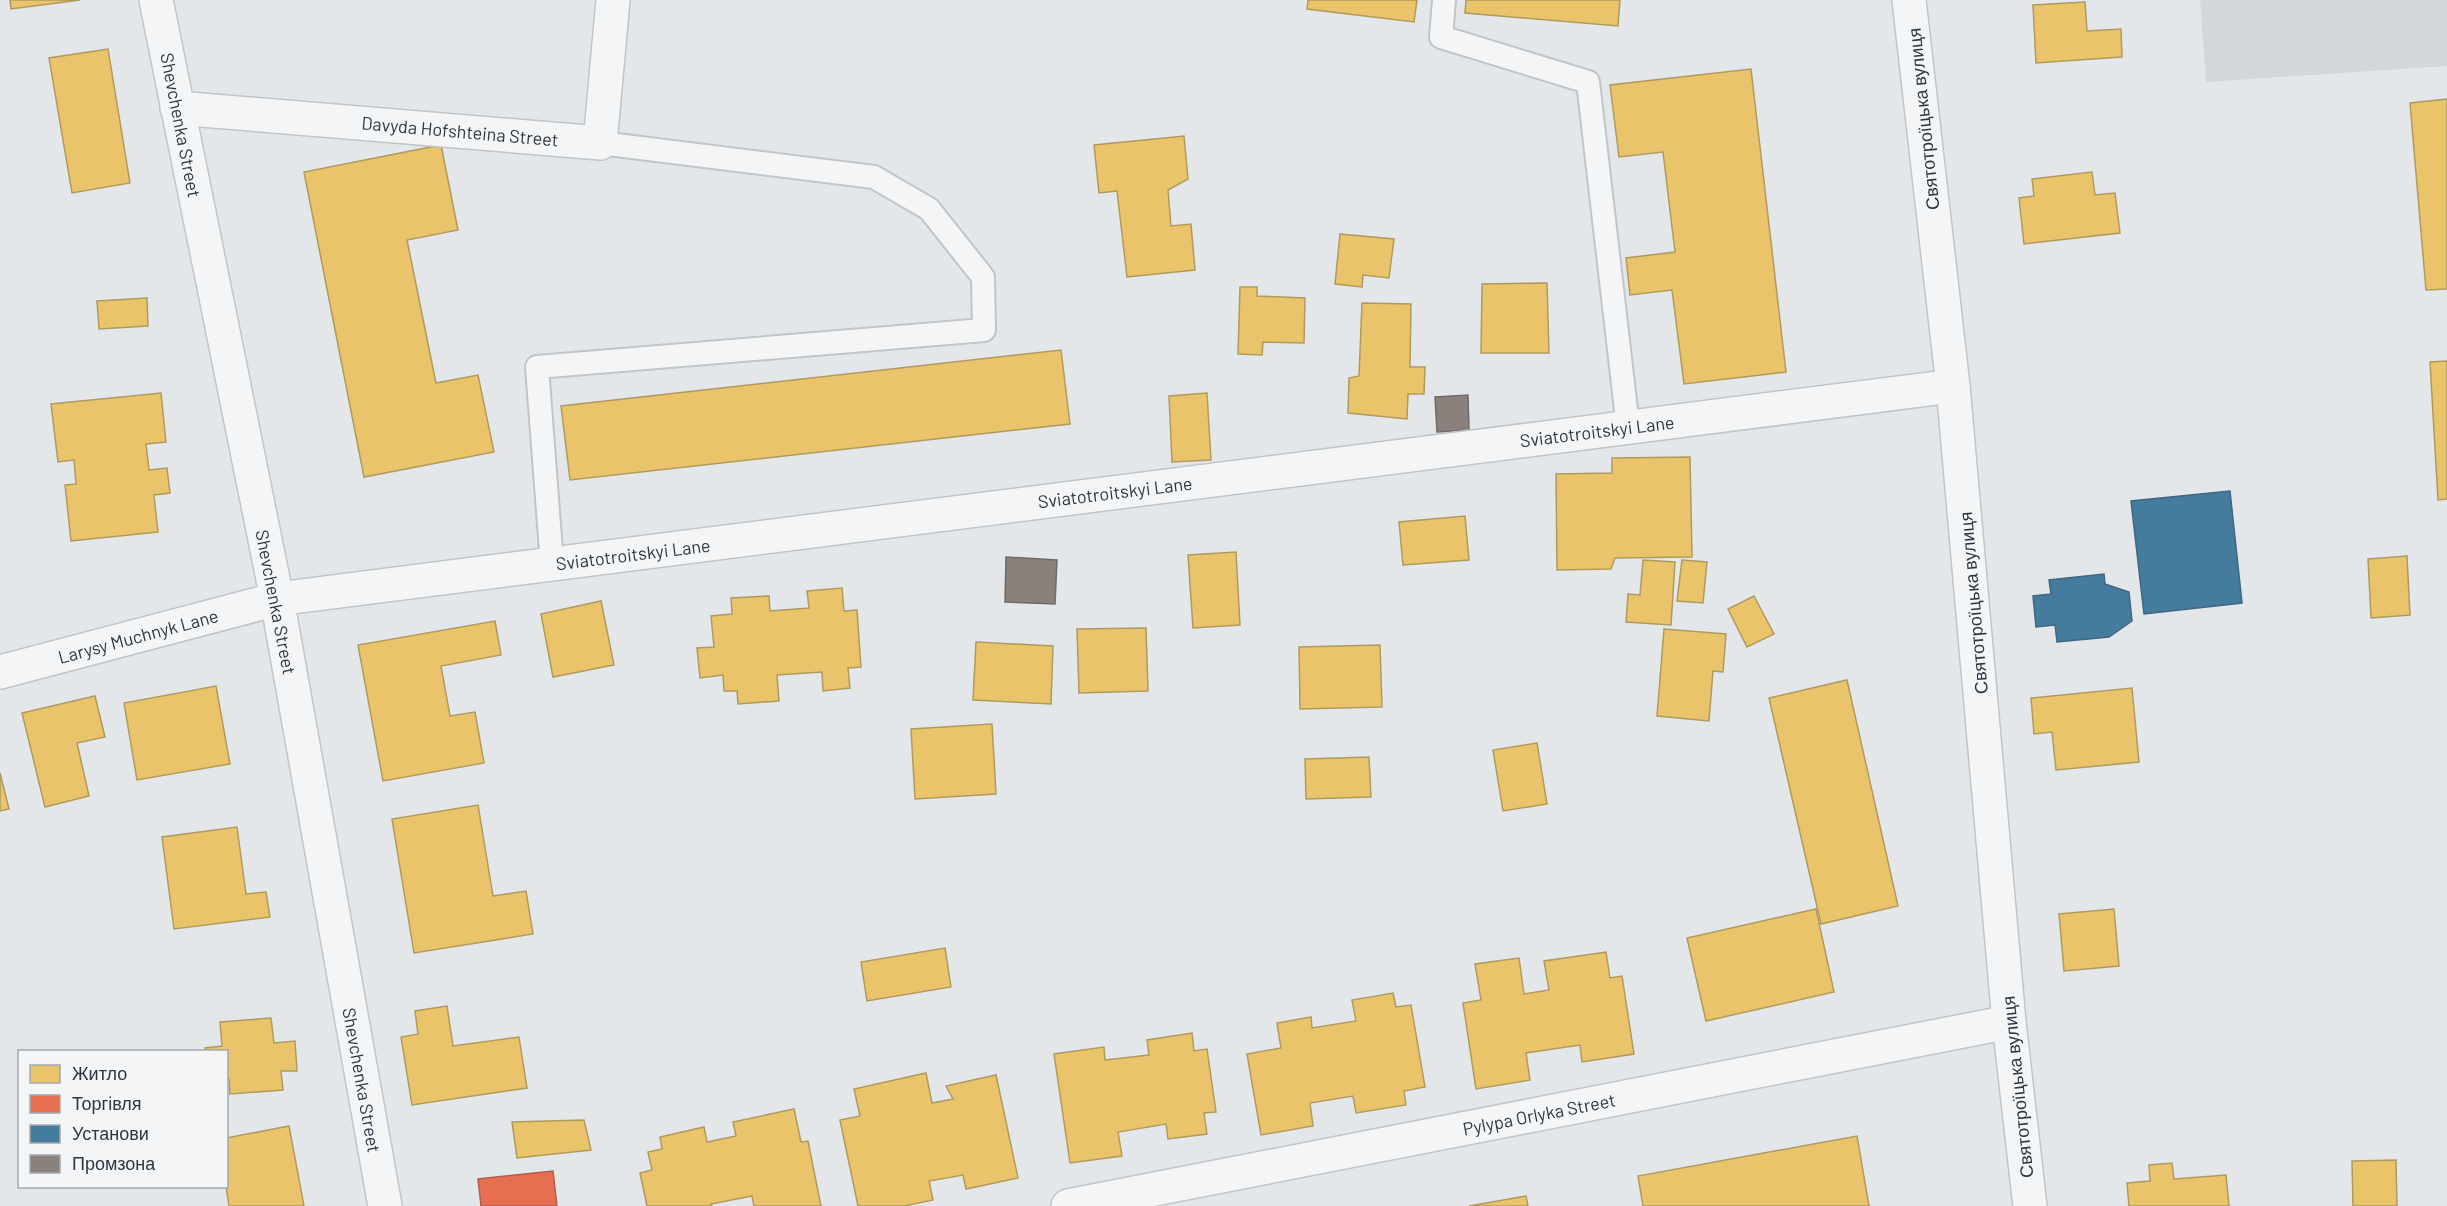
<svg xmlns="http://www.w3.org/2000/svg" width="2447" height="1206" viewBox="0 0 2447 1206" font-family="Barlow,sans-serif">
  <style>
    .built { fill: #d3d7dc }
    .homes { fill: #e9c46a; stroke: #b09a5e; stroke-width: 1.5 }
    .shops { fill: #e76f51; stroke: #af5e4c; stroke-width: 1.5 }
    .public { fill: #457b9d; stroke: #3e6781; stroke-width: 1.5 }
    .industry { fill: #8a817c; stroke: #6e6b6a; stroke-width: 1.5 }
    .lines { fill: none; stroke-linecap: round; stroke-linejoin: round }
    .lane-casing { stroke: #c2c5c7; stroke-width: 26 }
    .street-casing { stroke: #c2c5c7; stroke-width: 36 }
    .lane { stroke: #f4f5f6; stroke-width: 22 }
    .street { stroke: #f4f5f6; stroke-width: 33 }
    .labels { text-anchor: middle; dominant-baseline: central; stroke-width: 6; stroke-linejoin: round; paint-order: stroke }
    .street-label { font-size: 18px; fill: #2c3741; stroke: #f3f5f7 }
  </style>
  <rect width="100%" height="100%" fill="#e4e7e9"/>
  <polygon class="built" points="2200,0 2447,0 2447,66 2206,82"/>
  <g class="homes">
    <polygon points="10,0 80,0 11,9"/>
    <polygon points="1308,0 1417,0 1414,22 1307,9"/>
    <polygon points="1466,0 1620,0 1618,26 1465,13"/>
    <polygon points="2085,2 2087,31 2121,29 2122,57 2036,63 2033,5"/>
    <polygon points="108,49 130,183 72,193 49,58"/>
    <polygon points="1751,69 1786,372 1684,384 1672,290 1630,295 1626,258 1675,252 1663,152 1619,157 1610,85"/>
    <polygon points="2447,99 2447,289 2426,290 2410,103"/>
    <polygon points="1184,136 1188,179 1168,190 1171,226 1191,224 1195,270 1127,277 1117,191 1099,193 1094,145"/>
    <polygon points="441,145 458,230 407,240 436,383 478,375 494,452 364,477 304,172"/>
    <polygon points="2092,172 2095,195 2115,193 2120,233 2024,244 2019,198 2034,196 2032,179"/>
    <polygon points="1340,234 1394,239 1389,278 1363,275 1362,287 1335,284"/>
    <polygon points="1547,283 1549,353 1481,353 1482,284"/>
    <polygon points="1240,287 1257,287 1257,296 1305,298 1304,343 1263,342 1262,355 1238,354"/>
    <polygon points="147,298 148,326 99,329 97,301"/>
    <polygon points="1362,303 1411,304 1410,367 1425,367 1424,394 1408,394 1407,419 1348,413 1349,378 1359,376"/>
    <polygon points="1061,350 1070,424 570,480 561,406"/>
    <polygon points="2447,361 2447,499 2438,500 2430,362"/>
    <polygon points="161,393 166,442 146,444 149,470 167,468 170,493 154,495 158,532 71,541 65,485 76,484 74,460 58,462 51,404"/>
    <polygon points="1207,393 1211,460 1172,462 1169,396"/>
    <polygon points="1690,457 1692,557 1615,558 1611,569 1557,570 1556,474 1612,473 1612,458"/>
    <polygon points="1465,516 1469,560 1403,565 1399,522"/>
    <polygon points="1236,552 1240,625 1193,628 1188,555"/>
    <polygon points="2407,556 2410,615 2371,618 2368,559"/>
    <polygon points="1643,560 1675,562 1671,625 1626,622 1628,594 1640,595"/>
    <polygon points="1682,560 1707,562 1703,603 1677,601"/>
    <polygon points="842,588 844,611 857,610 861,667 848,668 850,688 823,691 822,672 777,675 779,701 738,704 737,691 724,691 723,675 700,678 697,648 714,647 711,616 732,614 731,598 769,596 770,611 809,608 807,591"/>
    <polygon points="1754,596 1774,634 1747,647 1728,609"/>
    <polygon points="601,601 614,665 553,677 541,614"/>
    <polygon points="495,621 501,655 441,666 450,716 475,712 484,763 383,781 358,645"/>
    <polygon points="1146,628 1148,691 1079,693 1077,629"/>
    <polygon points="1664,629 1726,634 1723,672 1713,671 1709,721 1657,716"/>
    <polygon points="976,642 1053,646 1051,704 973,700"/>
    <polygon points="1380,645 1382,707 1300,709 1299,647"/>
    <polygon points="1847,680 1898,906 1821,924 1769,698"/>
    <polygon points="216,686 230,764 137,780 124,703"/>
    <polygon points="2132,688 2139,762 2056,770 2052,732 2034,734 2031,698"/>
    <polygon points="95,696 105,737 77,743 89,796 45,807 22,713"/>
    <polygon points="992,724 996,794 915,799 911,729"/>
    <polygon points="1537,743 1547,804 1503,811 1493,750"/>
    <polygon points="1369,757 1371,797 1306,799 1305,759"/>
    <polygon points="0,773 9,809 0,811"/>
    <polygon points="478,805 493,896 526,891 533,934 414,953 392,819"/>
    <polygon points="237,827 246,894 266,892 270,917 174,929 162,837"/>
    <polygon points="1816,909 1834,992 1706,1021 1687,938"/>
    <polygon points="2114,909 2119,966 2064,971 2059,914"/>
    <polygon points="945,948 951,987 867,1001 861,962"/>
    <polygon points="1606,952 1610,978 1622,976 1634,1054 1582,1062 1580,1045 1526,1053 1530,1080 1476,1089 1463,1003 1481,1000 1475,964 1519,958 1524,994 1549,990 1544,961"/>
    <polygon points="1393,993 1396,1007 1411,1005 1425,1087 1404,1091 1406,1105 1356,1113 1353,1096 1310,1103 1313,1126 1261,1135 1247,1054 1281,1048 1277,1023 1311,1017 1312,1028 1356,1021 1352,1000"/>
    <polygon points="447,1006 453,1046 519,1037 527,1088 412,1105 401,1037 418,1034 415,1011"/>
    <polygon points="271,1018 274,1043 295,1041 297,1071 281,1071 283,1090 230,1094 229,1079 226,1079 226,1052 205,1052 205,1048 222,1046 220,1022"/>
    <polygon points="1192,1033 1194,1051 1207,1049 1216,1112 1204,1113 1207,1134 1168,1139 1166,1124 1118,1132 1122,1156 1070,1163 1054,1054 1104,1047 1105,1060 1149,1055 1147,1040"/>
    <polygon points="926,1073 932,1103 953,1099 946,1086 996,1075 1018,1178 966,1189 963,1175 929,1181 933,1200 904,1206 858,1206 840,1120 860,1116 854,1089"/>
    <polygon points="794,1109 801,1142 808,1141 821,1206 754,1206 752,1196 711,1204 712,1206 647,1206 640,1173 652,1170 648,1152 662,1149 660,1137 704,1127 707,1142 736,1136 733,1122"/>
    <polygon points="584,1120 591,1150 517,1158 512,1122"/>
    <polygon points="289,1126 304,1206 229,1206 226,1186 226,1138"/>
    <polygon points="1857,1136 1869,1206 1643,1206 1638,1176"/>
    <polygon points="2396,1160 2397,1206 2353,1206 2352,1161"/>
    <polygon points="2172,1163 2174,1179 2226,1175 2229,1206 2129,1206 2127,1183 2150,1181 2149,1165"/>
    <polygon points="1526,1196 1528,1206 1469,1206"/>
  </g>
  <polygon class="shops" points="553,1171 557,1206 481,1206 478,1179"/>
  <g class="public">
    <polygon points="2230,491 2242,603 2144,614 2131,501"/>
    <polygon points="2104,574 2105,584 2129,592 2132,621 2109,637 2057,642 2055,625 2036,627 2033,596 2051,594 2049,580"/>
  </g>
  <g class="industry">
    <polygon points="1468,395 1469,430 1437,432 1435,397"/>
    <polygon points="1006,557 1057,560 1055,604 1005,602"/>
  </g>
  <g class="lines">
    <defs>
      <g id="lane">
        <polyline points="1444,0 1441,37 1588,82 1628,427"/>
        <polyline points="552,564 537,367 984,330 983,277 929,209 874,177 600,143"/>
      </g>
      <g id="street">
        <polyline points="156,0 277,599 385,1206"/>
        <polyline points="1909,0 1953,386 2009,1022 2030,1206"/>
        <polyline points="177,108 600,143 613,0"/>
        <polyline points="0,672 277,599 1953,386"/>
        <polyline points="1068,1206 2009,1022"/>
      </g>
    </defs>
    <use href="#lane" class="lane-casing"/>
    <use href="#street" class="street-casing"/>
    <use href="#lane" class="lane"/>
    <use href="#street" class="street"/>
  </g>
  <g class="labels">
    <g class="street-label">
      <text transform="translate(1923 119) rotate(-96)">Святотроїцька вулиця</text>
      <text transform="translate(181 125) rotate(79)">Shevchenka Street</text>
      <text transform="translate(460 131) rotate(5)">Davyda Hofshteina Street</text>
      <text transform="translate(1597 431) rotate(-7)">Sviatotroitskyi Lane</text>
      <text transform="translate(1115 492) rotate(-7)">Sviatotroitskyi Lane</text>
      <text transform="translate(633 554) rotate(-7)">Sviatotroitskyi Lane</text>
      <text transform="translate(276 602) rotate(79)">Shevchenka Street</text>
      <text transform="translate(1973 603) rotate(-95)">Святотроїцька вулиця</text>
      <text transform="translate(138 636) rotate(-15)">Larysy Muchnyk Lane</text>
      <text transform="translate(362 1080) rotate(80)">Shevchenka Street</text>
      <text transform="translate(2017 1087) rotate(-96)">Святотроїцька вулиця</text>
      <text transform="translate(1539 1114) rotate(-11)">Pylypa Orlyka Street</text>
    </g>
  </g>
  <rect x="18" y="1050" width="210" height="138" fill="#f3f5f7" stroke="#a3a9ae" stroke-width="1.5"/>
  <rect x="30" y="1065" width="30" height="18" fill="#e9c46a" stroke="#a3a9ae" stroke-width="1.5"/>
  <text x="72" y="1080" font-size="18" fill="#2c3741">Житло</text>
  <rect x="30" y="1095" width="30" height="18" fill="#e76f51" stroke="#a3a9ae" stroke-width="1.5"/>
  <text x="72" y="1110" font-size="18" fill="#2c3741">Торгівля</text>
  <rect x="30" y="1125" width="30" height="18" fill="#457b9d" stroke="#a3a9ae" stroke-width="1.5"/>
  <text x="72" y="1140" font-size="18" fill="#2c3741">Установи</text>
  <rect x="30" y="1155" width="30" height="18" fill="#8a817c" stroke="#a3a9ae" stroke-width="1.5"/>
  <text x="72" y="1170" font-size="18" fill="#2c3741">Промзона</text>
</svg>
